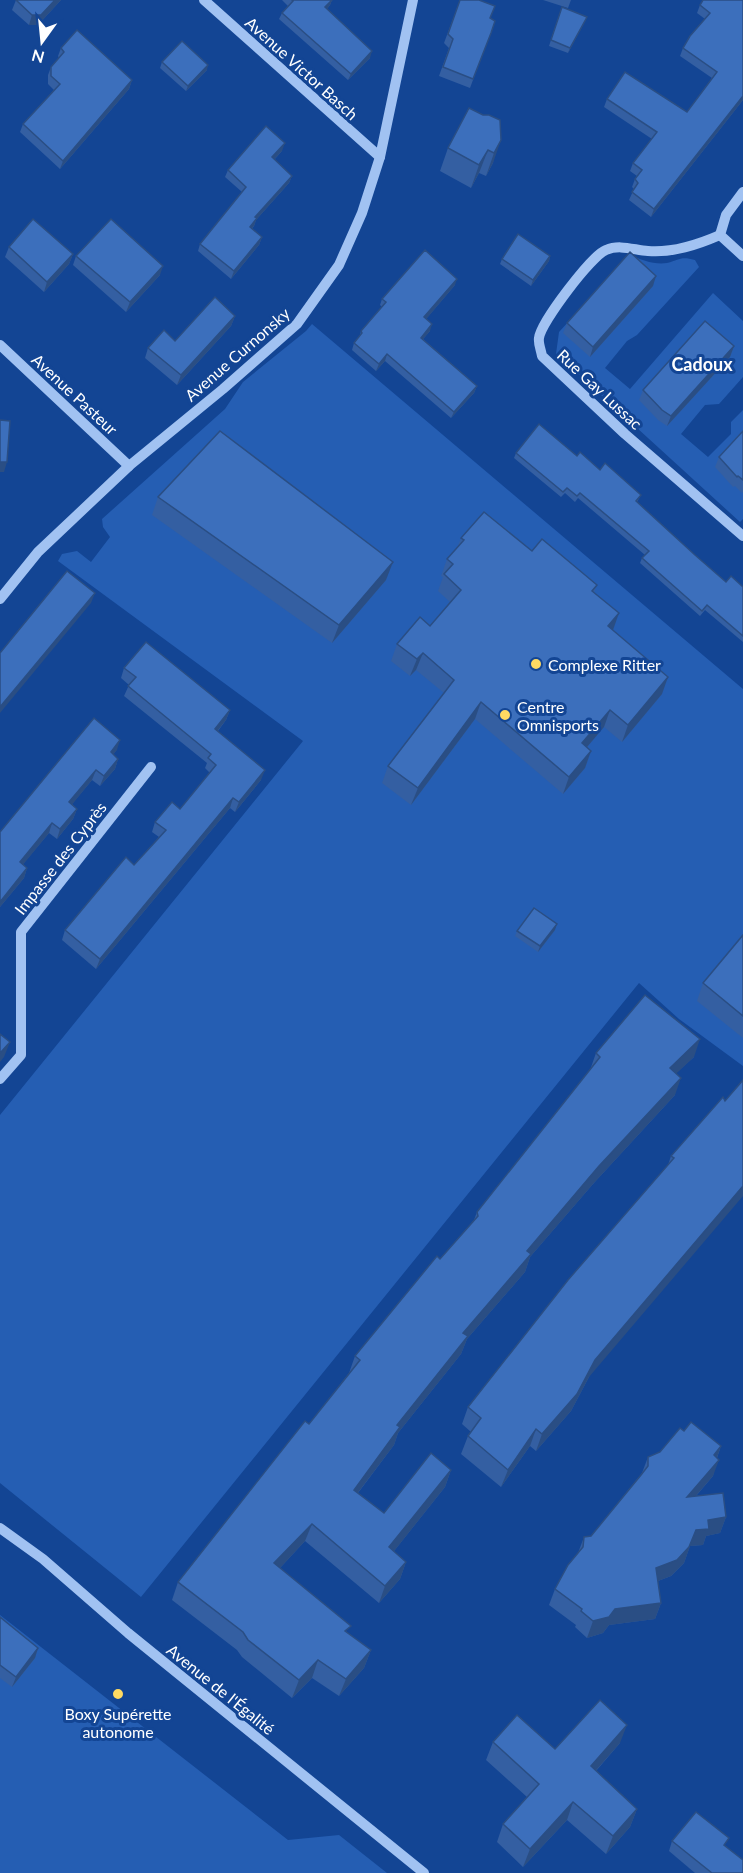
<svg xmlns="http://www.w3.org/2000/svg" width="743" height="1873" viewBox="0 0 743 1873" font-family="Lato,sans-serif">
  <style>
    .green { fill: #255eb3 }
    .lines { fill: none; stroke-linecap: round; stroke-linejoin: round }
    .minor { stroke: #a1c2f2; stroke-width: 10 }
    .wall { fill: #345fa2 }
    .shaded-wall { fill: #2a4e84 }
    .building { fill: #3c6fbc; stroke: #2a4e84; stroke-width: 1.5 }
    .poi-dot { fill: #ffda62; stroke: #134594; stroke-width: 2 }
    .labels { text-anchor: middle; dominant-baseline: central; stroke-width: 6; stroke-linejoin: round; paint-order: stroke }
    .street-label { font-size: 16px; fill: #fff; stroke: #134594 }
    .poi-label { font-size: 16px; fill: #fff; stroke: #134594; text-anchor: start }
    .neighbourhood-label { font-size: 18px; font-weight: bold; fill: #fff; stroke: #134594 }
  </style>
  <rect width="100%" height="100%" fill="#134594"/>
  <g class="green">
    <path d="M630,255C641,260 655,265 667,263C680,260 680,256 695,260L699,267L637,335L627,341L605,368L630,389L713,293L743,321V377L719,404L705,405L681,434L708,457L731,434V422L743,410V519L740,522L556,354L559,332Z"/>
    <polygon points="312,324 743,689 743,1066 679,1019 639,983 141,1597 0,1483 0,1115 303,741 58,561 62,554 77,551 91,562 110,537 103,527 102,519 225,409 243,382 306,331"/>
    <polygon points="0,1615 288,1840 339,1835 387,1873 0,1873"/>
  </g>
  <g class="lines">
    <g class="minor">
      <polyline points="204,0 380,157"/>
      <polyline points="743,192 726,215 720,235 743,256"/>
      <path d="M720,235C697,245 673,253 648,251C634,250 620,244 606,250C592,255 541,322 539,338C538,343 541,350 542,356L625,434L743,536"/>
      <polyline points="0,345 129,466"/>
      <polyline points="0,599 38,552 129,466 223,389 297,324 339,265 362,213 380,157 413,0"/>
      <polyline points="0,1079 21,1055 21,932 151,767"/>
      <polyline points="0,1528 43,1559 128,1633 424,1873"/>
    </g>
  </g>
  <g class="wall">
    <polygon points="16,0 61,0 38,25 29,25 12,10"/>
    <polygon points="282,0 332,0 330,5 327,9 370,58 348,80 279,19 282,13 288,6"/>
    <polygon points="460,0 495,21 470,88 439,76 449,48 444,43"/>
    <polygon points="543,0 571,0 568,8"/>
    <polygon points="743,0 743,100 651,217 629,200 634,189 632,187 635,179 637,176 630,171 633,163 652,139 604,107 607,99 687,112 712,78 680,56 683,48 705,19 697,13 700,5"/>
    <polygon points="562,7 587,17 568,53 549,46"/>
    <polygon points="61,48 132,80 129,89 60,169 20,132 23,124 54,90 48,84 48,75 51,67 59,58 58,56"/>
    <polygon points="162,62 207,70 186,91 160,68"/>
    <polygon points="483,115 500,120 493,163 486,176 479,173 471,188 440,171 448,148"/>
    <polygon points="282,151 274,160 292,176 289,183 256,220 254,226 252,229 262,237 259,245 231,279 198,251 200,244 242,192 225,177 228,170"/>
    <polygon points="9,247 73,254 69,264 44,292 5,257"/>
    <polygon points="76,256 160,275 126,312 73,265"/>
    <polygon points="550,256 549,261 531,286 500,264 502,259"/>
    <polygon points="455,285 426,319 430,331 423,339 477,386 474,393 451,418 385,361 376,371 352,350 354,343 359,338 361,331 382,307 380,305 382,299"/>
    <polygon points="653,286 590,357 563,333 567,323"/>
    <polygon points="235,316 231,326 177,385 145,358 148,348 175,341"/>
    <polygon points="734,346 730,357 667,426 658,420 639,400 643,390"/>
    <polygon points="743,431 743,492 742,493 735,486 733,487 715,467 719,457"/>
    <polygon points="516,453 577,456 641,495 637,502 695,555 726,582 743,587 743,642 705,610 700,616 640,563 642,558 645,555 578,498 575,502 565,493 561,497 514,458"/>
    <polygon points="158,497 386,580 332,643 152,515"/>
    <polygon points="461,538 532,551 597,585 594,593 613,631 662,694 622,742 604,727 587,747 591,751 585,768 563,794 475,719 411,805 382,783 388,766 444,693 416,670 410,676 391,661 397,644 430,626 450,602 438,591 443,577 441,576 447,559 457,548"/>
    <polygon points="124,668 230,710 226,720 218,731 261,780 235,812 230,808 96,969 62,940 65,930 134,865 159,837 152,832 155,822 180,809 210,773 205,768 207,763 124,696 129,685 121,678"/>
    <polygon points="117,750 113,754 118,759 115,769 100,786 92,780 72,804 77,809 73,819 57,839 49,833 23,864 27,868 24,878 0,907 0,832"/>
    <polygon points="555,930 538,952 515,936 517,931"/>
    <polygon points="743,935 743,1038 697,1001 703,983"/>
    <polygon points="596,1053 694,1057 676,1073 675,1095 593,1184 530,1257 525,1272 467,1339 461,1354 398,1433 394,1445 358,1493 384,1513 451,1470 445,1487 394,1551 406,1562 400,1579 379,1603 305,1541 280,1568 348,1633 371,1650 364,1668 339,1696 312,1678 292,1698 242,1657 237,1650 172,1600 178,1582 309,1424 349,1373 355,1356 474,1220 477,1212 590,1070"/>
    <polygon points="723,1097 589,1377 571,1411 536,1451 530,1446 501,1487 461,1454 468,1436 471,1432 462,1424 468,1407 668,1165 671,1156"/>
    <polygon points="684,1431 721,1446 717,1458 713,1476 696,1496 726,1517 720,1533 706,1536 703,1545 690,1546 684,1563 671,1576 658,1581 661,1603 655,1619 609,1625 603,1633 587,1638 575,1627 576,1625 549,1605 555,1589 578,1553 584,1537 591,1536 642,1473 648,1457 660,1452"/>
    <polygon points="0,1617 38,1648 35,1658 12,1687 0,1678"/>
    <polygon points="493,1742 555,1749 620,1743 596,1771 637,1809 630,1827 606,1854 567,1820 523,1867 497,1842 503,1824 527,1797 486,1760"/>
    <polygon points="672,1841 726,1846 743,1873 695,1873 669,1851"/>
  </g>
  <g class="shaded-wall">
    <polygon points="55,0 61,0 38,25 29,25 32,15"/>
    <polygon points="332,0 330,5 323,14 325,7"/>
    <polygon points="587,17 585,22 568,53 570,48"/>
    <polygon points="372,51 370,58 348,80 351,74"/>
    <polygon points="208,65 207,70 186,91 188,86"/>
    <polygon points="132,80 129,89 60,169 63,161"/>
    <polygon points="743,96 743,100 651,217 654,209"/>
    <polygon points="501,140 493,163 486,176 494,153"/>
    <polygon points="285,143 282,151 269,165 272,157"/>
    <polygon points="488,150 479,173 471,188 479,165"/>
    <polygon points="292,176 289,183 256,220 254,226 247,234 255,217"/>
    <polygon points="262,237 259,245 231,279 234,271"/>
    <polygon points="73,254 69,264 44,292 47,282"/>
    <polygon points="550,256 549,261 531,286 533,280"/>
    <polygon points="163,266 160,275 126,312 130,302"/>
    <polygon points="656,276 653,286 590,357 593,347"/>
    <polygon points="457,279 455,285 422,324 424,317"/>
    <polygon points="235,316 231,326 177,385 181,375"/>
    <polygon points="432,324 430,331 419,344 421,338"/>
    <polygon points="734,346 730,357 667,426 671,416"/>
    <polygon points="387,354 385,361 376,371 379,364"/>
    <polygon points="477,386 474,393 451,418 454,412"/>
    <polygon points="0,462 7,462 4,472 0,472"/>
    <polygon points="393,562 386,580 332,643 339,625"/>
    <polygon points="95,593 91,603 0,713 0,707"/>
    <polygon points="619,613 613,630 601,643 608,626"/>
    <polygon points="423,653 416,670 410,676 417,659"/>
    <polygon points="668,677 662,694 622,742 628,725"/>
    <polygon points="481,702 475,719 411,805 418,788"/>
    <polygon points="230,710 226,720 211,739 215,729"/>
    <polygon points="610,710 604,727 576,760 582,743"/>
    <polygon points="120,740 117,750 107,762 111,752"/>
    <polygon points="591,751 585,768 563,794 569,777"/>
    <polygon points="118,759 115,769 100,786 104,776"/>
    <polygon points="96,770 92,780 66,812 69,802"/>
    <polygon points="265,770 261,780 235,812 239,802"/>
    <polygon points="233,798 230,808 96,969 100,959"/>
    <polygon points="77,809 73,819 57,839 60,829"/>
    <polygon points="52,823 49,833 17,872 20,862"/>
    <polygon points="27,868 24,878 0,907 0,902"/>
    <polygon points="557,924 555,930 538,952 540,946"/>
    <polygon points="700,1039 694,1057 663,1086 670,1068"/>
    <polygon points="10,1042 4,1057 0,1062 0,1053"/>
    <polygon points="681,1078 675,1095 593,1184 530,1257 525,1272 467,1339 461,1354 398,1433 394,1445 347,1507 354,1490 397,1425 463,1333 527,1251 599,1166"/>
    <polygon points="743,1186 743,1196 589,1377 571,1411 536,1451 542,1434 595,1360"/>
    <polygon points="536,1429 530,1446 501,1487 508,1470"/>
    <polygon points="721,1446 715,1463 714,1455"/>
    <polygon points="719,1460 713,1476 681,1513 687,1497"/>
    <polygon points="451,1470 445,1487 383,1565 389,1547"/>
    <polygon points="726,1517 720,1533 706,1536 703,1545 690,1546 684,1563 671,1576 650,1584 656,1568 696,1530 708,1520"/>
    <polygon points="312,1524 305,1541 268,1581 274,1563"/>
    <polygon points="406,1562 400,1579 379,1603 385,1586"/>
    <polygon points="661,1603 655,1619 609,1625 603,1633 587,1638 593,1621 615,1609"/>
    <polygon points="38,1648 35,1658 12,1687 16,1677"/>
    <polygon points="371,1650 364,1668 339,1696 346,1679"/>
    <polygon points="318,1660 312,1678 292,1698 299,1680"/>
    <polygon points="627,1725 620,1743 584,1784 591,1766"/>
    <polygon points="573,1802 567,1820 523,1867 530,1849"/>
    <polygon points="637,1809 630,1827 606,1854 613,1836"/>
  </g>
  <g class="building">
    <polygon points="16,0 55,0 41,15 32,15"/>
    <polygon points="292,0 332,0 325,7 372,51 351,74 282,13 293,1"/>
    <polygon points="460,0 479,0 495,6 490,18 495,21 491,33 473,79 443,67 453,39 448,34"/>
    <polygon points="703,0 743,0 743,96 654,209 632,192 638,183 635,179 642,170 633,163 657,132 607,99 625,72 687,112 717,72 683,48 690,36 710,13 700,5"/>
    <polygon points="562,7 587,17 570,48 551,40"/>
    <polygon points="77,30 132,80 63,161 23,124 60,84 51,76 51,67 64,52 61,48"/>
    <polygon points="182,41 208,65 188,86 162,62"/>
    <polygon points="469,108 483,115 489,115 500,120 501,140 494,153 488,150 479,165 448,148"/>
    <polygon points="266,126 285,143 272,157 292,176 255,217 257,218 250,227 262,237 234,271 200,244 246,187 228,170"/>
    <polygon points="33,219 73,254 47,282 9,247"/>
    <polygon points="111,219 163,266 130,302 76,256"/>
    <polygon points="518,234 550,256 533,280 502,259"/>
    <polygon points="425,250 457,279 424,317 432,324 421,338 477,386 454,412 387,354 379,364 354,343 362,333 361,331 386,302 382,299"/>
    <polygon points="630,252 656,276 593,347 567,323"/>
    <polygon points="215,297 235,316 181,375 148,348 164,330 175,341"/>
    <polygon points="705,321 734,346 671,416 662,410 643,390"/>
    <polygon points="0,420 10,421 7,462 0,462"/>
    <polygon points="539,424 577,456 580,452 600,470 605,463 641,495 636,501 695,555 726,582 731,576 743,587 743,636 707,605 702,611 642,558 649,551 580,493 577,496 567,488 563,492 516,453"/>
    <polygon points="220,431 393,562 339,625 158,497"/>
    <polygon points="743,431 743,480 738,476 737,477 719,457"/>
    <polygon points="484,512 532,551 542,539 597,585 592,591 619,613 608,626 668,677 628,725 610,710 582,743 591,751 569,777 481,702 418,788 388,766 454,680 423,653 417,659 397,644 420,617 430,626 461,590 444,574 453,564 447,559 464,540 461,538"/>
    <polygon points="67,571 95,593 0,707 0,653"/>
    <polygon points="146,642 230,710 215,729 265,770 239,802 233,798 100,959 65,930 126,857 134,865 166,830 155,822 172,802 180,809 216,765 208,758 211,754 128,686 136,677 124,668"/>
    <polygon points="94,718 120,740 111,752 118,759 104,776 96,770 69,802 77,809 60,829 52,823 20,862 27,868 0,902 0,832"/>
    <polygon points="534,908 557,924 540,946 517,931"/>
    <polygon points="743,935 743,1016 703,983"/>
    <polygon points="645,995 700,1039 670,1068 681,1078 599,1166 527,1251 531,1254 463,1333 468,1336 397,1425 400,1427 354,1490 384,1513 431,1453 451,1470 389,1547 406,1562 385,1586 312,1524 274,1563 351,1626 345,1631 371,1650 346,1679 318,1660 299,1680 248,1640 243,1632 178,1582 305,1421 309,1424 360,1360 355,1356 437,1256 440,1259 478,1216 477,1212 600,1057 596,1053"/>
    <polygon points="0,1034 10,1042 0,1053"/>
    <polygon points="743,1080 743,1186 595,1360 577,1394 542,1434 536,1429 508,1470 468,1436 481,1418 468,1407 568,1280 674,1158 671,1156 723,1097 725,1101"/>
    <polygon points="691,1422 721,1446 714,1455 719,1460 687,1497 723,1493 726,1517 708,1520 709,1529 696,1530 689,1547 677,1560 656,1568 661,1603 615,1609 609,1617 593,1621 581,1611 582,1609 555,1589 568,1565 583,1547 584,1537 591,1536 641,1475 648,1466 648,1457 660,1452 680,1428 684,1431"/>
    <polygon points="0,1617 38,1648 16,1677 0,1665"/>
    <polygon points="600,1700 627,1725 591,1766 637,1809 613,1836 573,1802 530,1849 503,1824 539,1784 493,1742 517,1715 555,1749"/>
    <polygon points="696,1812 729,1838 724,1845 743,1860 743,1873 712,1873 672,1841"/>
  </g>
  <g class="poi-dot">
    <circle cx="536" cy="664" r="6"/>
    <circle cx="505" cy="715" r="6"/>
    <circle cx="118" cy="1694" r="6"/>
  </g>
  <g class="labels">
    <g class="street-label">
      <text transform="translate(302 68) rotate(42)">Avenue Victor Basch</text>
      <text transform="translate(237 354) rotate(-41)">Avenue Curnonsky</text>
      <text transform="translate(600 389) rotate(43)">Rue Gay Lussac</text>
      <text transform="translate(75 394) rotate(43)">Avenue Pasteur</text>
      <text transform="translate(60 858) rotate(-52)">Impasse des Cyprès</text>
      <text transform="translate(221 1689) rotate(39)">Avenue de l'Égalité</text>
    </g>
    <g class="poi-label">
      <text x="548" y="664">Complexe Ritter</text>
      <text x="517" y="706">Centre<tspan x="517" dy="18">Omnisports</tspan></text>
      <text x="118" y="1713" text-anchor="middle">Boxy Supérette<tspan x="118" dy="18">autonome</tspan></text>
    </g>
    <g class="neighbourhood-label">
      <text x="702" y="364">Cadoux</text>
    </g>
  </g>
  <g transform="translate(42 42) rotate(195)" stroke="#134594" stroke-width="4.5" paint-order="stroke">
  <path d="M0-4.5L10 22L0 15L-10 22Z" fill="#ffffff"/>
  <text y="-9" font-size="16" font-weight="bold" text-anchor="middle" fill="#ffffff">N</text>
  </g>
</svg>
